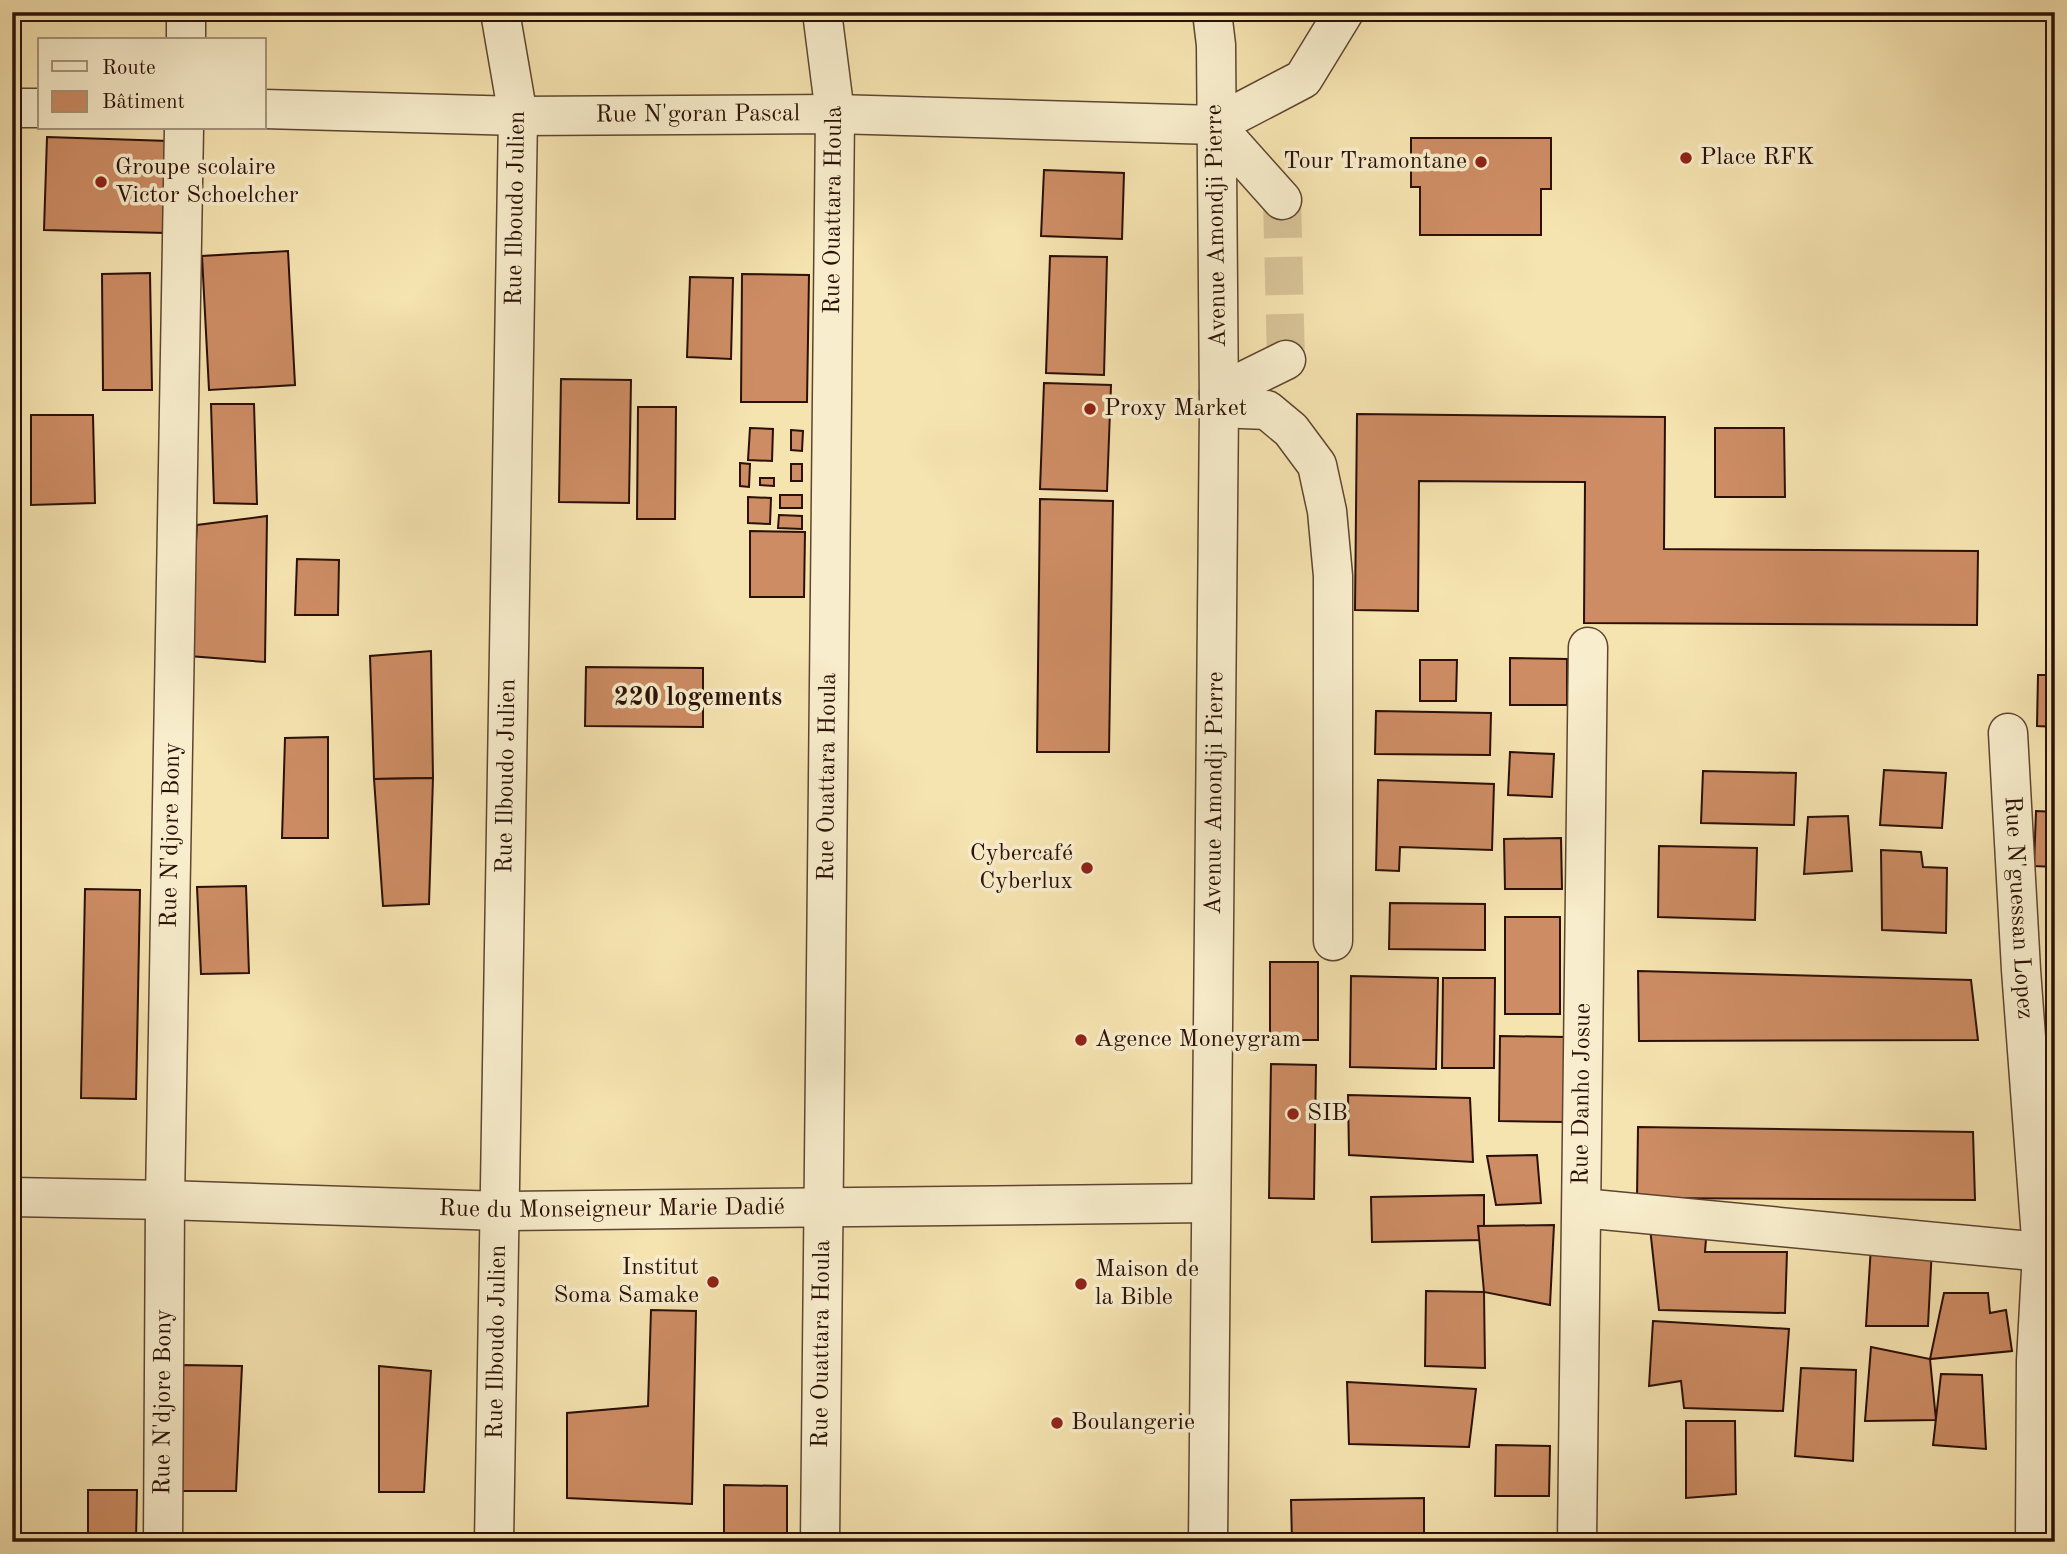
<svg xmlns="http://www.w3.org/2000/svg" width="2067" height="1554" viewBox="0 0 2067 1554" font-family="'Old Standard TT',serif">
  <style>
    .building { fill: #cd8c64; stroke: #2b1006; stroke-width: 2 }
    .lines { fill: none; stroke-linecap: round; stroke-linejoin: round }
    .minor-tunnel { stroke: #d7c396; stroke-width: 38; stroke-dasharray: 38 19; stroke-linecap: butt }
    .minor-casing { stroke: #5e4530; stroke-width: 41 }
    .minor { stroke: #f8edcc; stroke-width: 38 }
    .poi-dot { fill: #8f2418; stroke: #f8edcc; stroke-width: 2.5 }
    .labels { text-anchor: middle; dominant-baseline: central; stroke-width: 7; stroke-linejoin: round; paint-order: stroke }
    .street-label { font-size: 24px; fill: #2b1006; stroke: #f8edcc }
    .poi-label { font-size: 24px; fill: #2b1006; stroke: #f8edcc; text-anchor: start }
    .neighbourhood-label { font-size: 26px; font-weight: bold; fill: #2b1006; stroke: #f8edcc }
  </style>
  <rect width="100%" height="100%" fill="#f5e3b0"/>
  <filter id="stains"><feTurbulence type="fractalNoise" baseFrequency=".00286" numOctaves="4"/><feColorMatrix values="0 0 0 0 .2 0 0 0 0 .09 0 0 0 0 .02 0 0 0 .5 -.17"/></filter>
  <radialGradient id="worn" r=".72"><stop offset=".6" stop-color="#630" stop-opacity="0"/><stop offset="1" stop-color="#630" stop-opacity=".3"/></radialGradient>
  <g class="building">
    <polygon points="288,12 338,12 333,17"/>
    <rect x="12" y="24" width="6" height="61"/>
    <polygon points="47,137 169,141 166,233 44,230"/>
    <polygon points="1411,138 1551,138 1551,189 1541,189 1541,235 1420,235 1420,187 1411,187"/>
    <polygon points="1044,170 1124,173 1122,239 1041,236"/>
    <polygon points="288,251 295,385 209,390 202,256"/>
    <polygon points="1050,256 1107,257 1104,375 1046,373"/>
    <polygon points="150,273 152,390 103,390 102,274"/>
    <polygon points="742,274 809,275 807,402 741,402"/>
    <polygon points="690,277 733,278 731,359 687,357"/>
    <polygon points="561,379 631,380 629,503 559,502"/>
    <polygon points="1044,383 1111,385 1107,491 1040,489"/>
    <polygon points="211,404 254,404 257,504 214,503"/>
    <polygon points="638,407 676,407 675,519 637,519"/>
    <polygon points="1357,414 1665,417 1664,549 1978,551 1977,625 1584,623 1585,482 1419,481 1418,611 1355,610"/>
    <polygon points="31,415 93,415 95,503 31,505"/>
    <polygon points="750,428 773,429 772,461 748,460"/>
    <polygon points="1715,428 1784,428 1785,497 1715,497"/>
    <polygon points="791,430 803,431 802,451 791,450"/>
    <polygon points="740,463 750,464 749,487 740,486"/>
    <rect x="791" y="464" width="11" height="17"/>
    <polygon points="760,478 774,478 774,486 760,485"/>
    <rect x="780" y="495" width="22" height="13"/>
    <polygon points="748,497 771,498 770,524 748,523"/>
    <polygon points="1040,499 1113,501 1109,752 1037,752"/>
    <polygon points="779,515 802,516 802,529 778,528"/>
    <polygon points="267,516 265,662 189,656 197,525"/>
    <polygon points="750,531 805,532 804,597 750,597"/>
    <polygon points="297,559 339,560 338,615 295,615"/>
    <polygon points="431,651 433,778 374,779 370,656"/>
    <polygon points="1510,658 1567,659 1567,705 1510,705"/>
    <polygon points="1420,660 1457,660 1456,701 1420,701"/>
    <polygon points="586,667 703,668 703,727 585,726"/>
    <polygon points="2038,675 2055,675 2055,727 2037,726"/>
    <polygon points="1376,711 1491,713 1490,755 1375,754"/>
    <polygon points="328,737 328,838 282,838 285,738"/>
    <polygon points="1510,752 1554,754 1552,797 1508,795"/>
    <polygon points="1884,770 1946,773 1942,828 1880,825"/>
    <polygon points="1703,771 1796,773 1794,825 1701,823"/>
    <polygon points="433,778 429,904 383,906 374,779"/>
    <polygon points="1378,780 1494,784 1492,850 1400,847 1399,871 1376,870"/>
    <polygon points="2036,811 2055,812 2055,867 2034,866"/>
    <polygon points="1848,816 1852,871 1804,874 1808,817"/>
    <polygon points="1561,838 1562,889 1505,889 1504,839"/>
    <polygon points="1659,846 1757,848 1755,920 1658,917"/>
    <polygon points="1881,850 1921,852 1923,867 1947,868 1946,933 1882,930"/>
    <polygon points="246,886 249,973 201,974 197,887"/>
    <polygon points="85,889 140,890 136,1099 81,1098"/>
    <polygon points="1390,903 1485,904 1485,950 1389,949"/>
    <rect x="1505" y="917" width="55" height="97"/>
    <rect x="1270" y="962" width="48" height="78"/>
    <polygon points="1638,971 1971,980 1978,1040 1639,1041"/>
    <polygon points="1351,976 1438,978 1436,1069 1350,1067"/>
    <polygon points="1443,978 1495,978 1494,1068 1442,1068"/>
    <polygon points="1500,1036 1565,1037 1564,1122 1499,1121"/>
    <rect x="12" y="1039" width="5" height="87"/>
    <polygon points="1271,1064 1316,1065 1314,1199 1269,1198"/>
    <polygon points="1348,1095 1470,1098 1473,1162 1349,1155"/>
    <polygon points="1638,1127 1973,1132 1975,1200 1637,1198"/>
    <polygon points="1537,1155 1541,1203 1496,1205 1487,1156"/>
    <polygon points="1484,1195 1484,1240 1372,1242 1371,1197"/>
    <polygon points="1554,1225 1550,1305 1484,1292 1478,1226"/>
    <polygon points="1707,1226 1705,1252 1787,1252 1785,1313 1659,1310 1650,1228"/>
    <polygon points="1871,1246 1932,1247 1928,1326 1866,1326"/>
    <polygon points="1426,1291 1484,1292 1485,1368 1425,1366"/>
    <polygon points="1944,1293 1988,1293 1990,1313 2006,1310 2012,1351 1930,1359"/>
    <polygon points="651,1310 696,1311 692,1504 567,1498 567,1413 648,1406"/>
    <polygon points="1653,1321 1789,1329 1783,1411 1684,1408 1681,1381 1649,1386"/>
    <polygon points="1871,1347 1930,1359 1936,1420 1865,1421"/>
    <polygon points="180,1365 242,1366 236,1491 176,1491"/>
    <polygon points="379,1366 431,1371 424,1492 379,1492"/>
    <polygon points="1801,1368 1856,1370 1853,1461 1795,1456"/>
    <polygon points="1941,1374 1982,1375 1986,1449 1933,1445"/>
    <polygon points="1347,1382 1476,1389 1469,1447 1349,1444"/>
    <polygon points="1686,1421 1735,1421 1736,1494 1686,1498"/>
    <polygon points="1496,1445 1550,1446 1549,1496 1495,1496"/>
    <polygon points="724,1485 787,1486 787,1542 724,1542"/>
    <polygon points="88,1490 137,1490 136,1542 88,1542"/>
    <polygon points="1424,1498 1424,1542 1292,1542 1291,1500"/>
  </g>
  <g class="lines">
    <polyline class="minor-tunnel" points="1282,200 1286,360"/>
    <defs>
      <g id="minor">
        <polyline points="186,40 186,12"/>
        <polyline points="12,108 40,108"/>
        <path id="s1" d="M264,109L518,116L835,114L1215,125L1303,79L1344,12"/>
        <polyline points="1215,125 1282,200"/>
        <polyline points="1219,393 1286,360"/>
        <polyline points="1219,408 1267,410 1291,430 1317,465 1327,511 1333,576 1333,941"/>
        <path id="s2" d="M2008,733L2021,970L2042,1252L2036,1361L2035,1542"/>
        <path id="s3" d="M12,1197L165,1200L501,1211L1210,1203"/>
        <polyline points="1582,1208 2042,1252"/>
        <path id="s4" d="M163,1542L165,1200L184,128"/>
        <path id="s5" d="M494,1542L518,116L500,12"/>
        <path id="s6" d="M820,1542L835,114L822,12"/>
        <path id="s7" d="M1208,1542L1219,408L1216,45L1212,12"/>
        <path id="s8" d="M1577,1542L1588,647"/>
      </g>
    </defs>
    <use href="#minor" class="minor-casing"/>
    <use href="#minor" class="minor"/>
  </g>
  <g class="poi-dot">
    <circle cx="1686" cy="158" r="7"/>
    <circle cx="1481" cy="162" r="7"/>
    <circle cx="101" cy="182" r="7"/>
    <circle cx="1090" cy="409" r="7"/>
    <circle cx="1087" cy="868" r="7"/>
    <circle cx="1081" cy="1040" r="7"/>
    <circle cx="1293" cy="1114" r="7"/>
    <circle cx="713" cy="1282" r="7"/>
    <circle cx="1081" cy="1284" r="7"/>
    <circle cx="1057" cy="1423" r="7"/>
  </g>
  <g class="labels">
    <g class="street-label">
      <text stroke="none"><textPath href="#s1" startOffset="434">Rue N'goran Pascal</textPath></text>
      <text stroke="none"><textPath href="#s5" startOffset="1334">Rue Ilboudo Julien</textPath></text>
      <text stroke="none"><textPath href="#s6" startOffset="1332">Rue Ouattara Houla</textPath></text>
      <text transform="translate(1217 226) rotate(-91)">Avenue Amondji Pierre</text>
      <text stroke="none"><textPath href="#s5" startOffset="766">Rue Ilboudo Julien</textPath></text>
      <text stroke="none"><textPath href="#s6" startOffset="765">Rue Ouattara Houla</textPath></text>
      <text stroke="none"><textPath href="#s7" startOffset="749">Avenue Amondji Pierre</textPath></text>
      <text stroke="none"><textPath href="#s4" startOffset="707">Rue N'djore Bony</textPath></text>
      <text stroke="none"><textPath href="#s2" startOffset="175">Rue N'guessan Lopez</textPath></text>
      <text stroke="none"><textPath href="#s8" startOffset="448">Rue Danho Josue</textPath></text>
      <text stroke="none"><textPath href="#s3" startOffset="600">Rue du Monseigneur Marie Dadié</textPath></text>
      <text stroke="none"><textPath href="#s5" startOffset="200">Rue Ilboudo Julien</textPath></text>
      <text stroke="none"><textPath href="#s6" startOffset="198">Rue Ouattara Houla</textPath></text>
      <text stroke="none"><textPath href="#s4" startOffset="140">Rue N'djore Bony</textPath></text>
    </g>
    <g class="poi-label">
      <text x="1700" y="158">Place RFK</text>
      <text x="1467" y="162" text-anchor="end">Tour Tramontane</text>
      <text x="115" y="168">Groupe scolaire<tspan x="115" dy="28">Victor Schoelcher</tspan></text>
      <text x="1104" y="409">Proxy Market</text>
      <text x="1073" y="854" text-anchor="end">Cybercafé<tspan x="1073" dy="28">Cyberlux</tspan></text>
      <text x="1095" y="1040">Agence Moneygram</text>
      <text x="1307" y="1114">SIB</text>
      <text x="699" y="1268" text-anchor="end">Institut<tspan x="699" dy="28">Soma Samake</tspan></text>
      <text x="1095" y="1270">Maison de<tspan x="1095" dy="28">la Bible</tspan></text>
      <text x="1071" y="1423">Boulangerie</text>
    </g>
    <g class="neighbourhood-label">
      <text x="698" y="698">220 logements</text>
    </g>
  </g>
  <rect width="2067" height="1554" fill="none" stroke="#f5e3b0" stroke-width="42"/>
  <rect x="14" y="14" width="2039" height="1526" fill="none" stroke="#2b1006" stroke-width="3.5"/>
  <rect x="21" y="21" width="2025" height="1512" fill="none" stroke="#2b1006" stroke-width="2"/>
  <rect x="38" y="38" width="228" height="91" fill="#f8edcc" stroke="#a6957d" stroke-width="2"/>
  <rect x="52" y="61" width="35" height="10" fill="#f8edcc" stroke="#a6957d" stroke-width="2"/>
  <text x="102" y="74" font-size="21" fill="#2b1006">Route</text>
  <rect x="52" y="91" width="35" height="21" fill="#cd8c64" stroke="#a6957d" stroke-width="2"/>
  <text x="102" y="108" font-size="21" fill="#2b1006">Bâtiment</text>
  <rect width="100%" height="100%" filter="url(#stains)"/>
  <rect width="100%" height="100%" fill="url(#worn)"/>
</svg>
